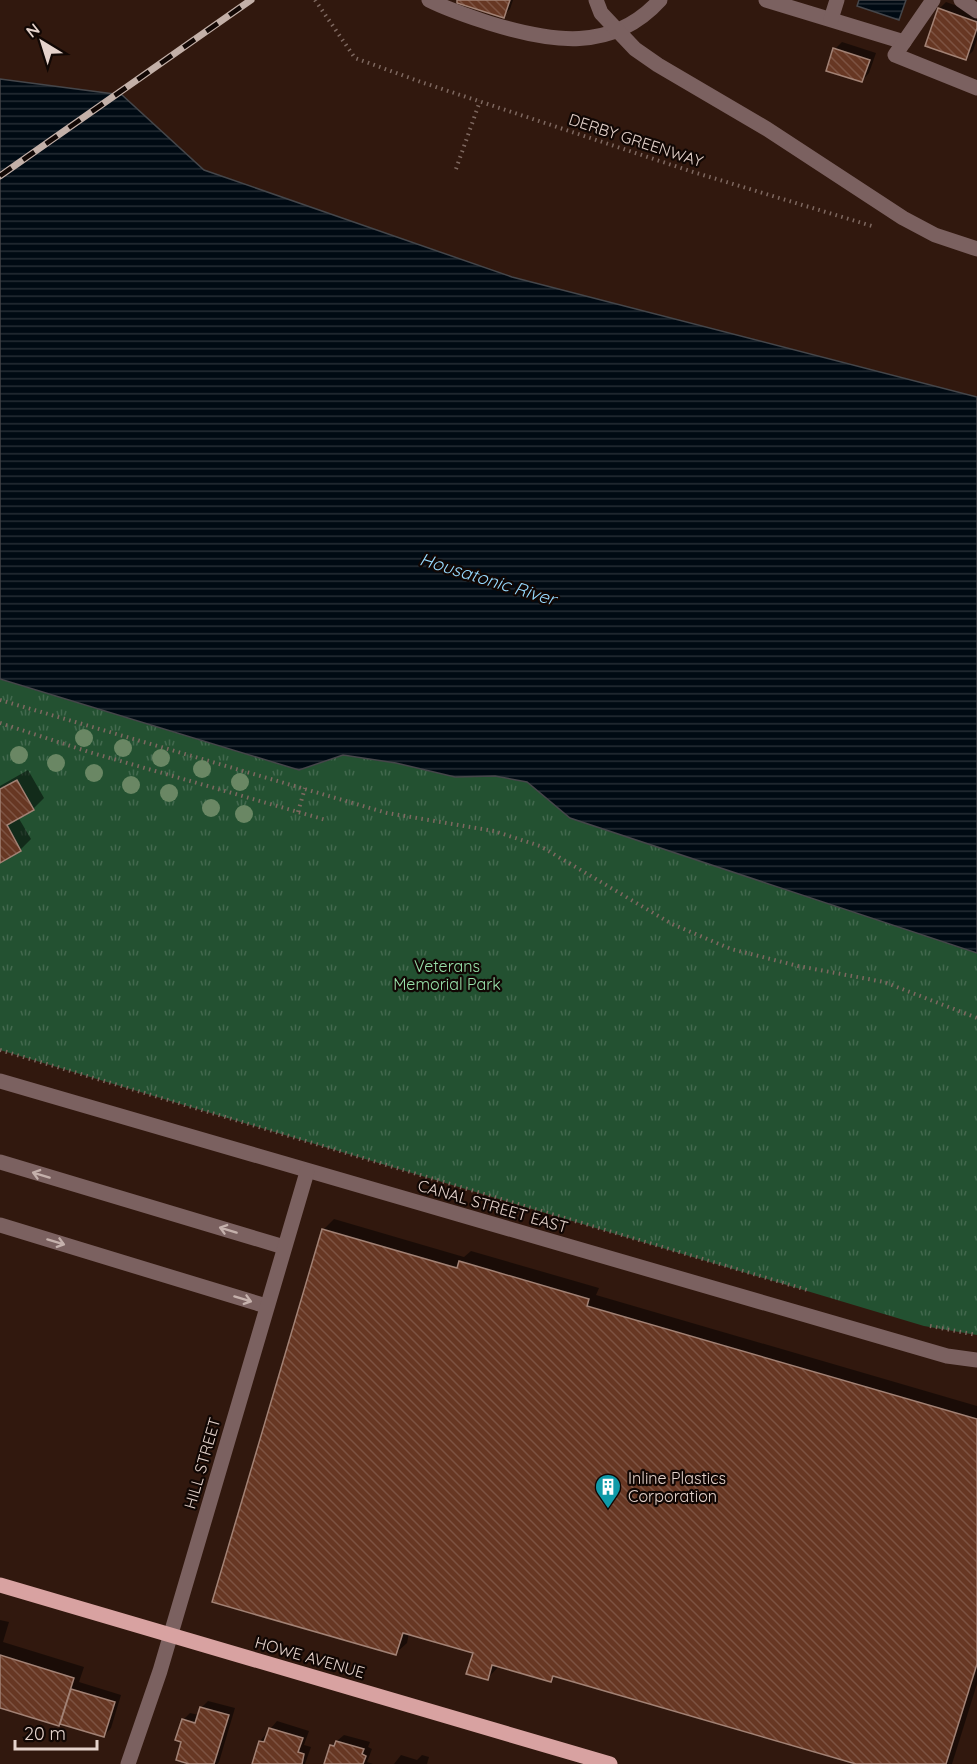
<svg xmlns="http://www.w3.org/2000/svg" width="977" height="1764" viewBox="0 0 977 1764" font-family="Quicksand,sans-serif">
  <style>
    .park { fill: url(#park-tufts) }
    .water { fill: url(#water-rules); stroke: #45464a; stroke-width: 1.5 }
    .shadow { fill: #0007 }
    .building { fill: url(#building-back-hatch); stroke: #a28275; stroke-width: 1.5 }
    .lines { fill: none; stroke-linecap: round; stroke-linejoin: round }
    .path { stroke: #7e6860; stroke-width: 4; stroke-dasharray: 1.5 4.5; stroke-linecap: butt }
    .minor { stroke: #7b6160; stroke-width: 15 }
    .major { stroke: #d8a2a1; stroke-width: 15 }
    .rail-casing { stroke: #c3b0a8; stroke-width: 7 }
    .rail { stroke: #110704; stroke-width: 4.5; stroke-dasharray: 14; stroke-linecap: butt }
    .tree { fill: #6a8764 }
    .oneway { stroke: #c5b1ac }
    .labels { text-anchor: middle; dominant-baseline: central; stroke-width: 4.5; stroke-linejoin: round; paint-order: stroke }
    .street-label { font-size: 16px; fill: #e5d3cc; stroke: #110704 }
    .park-label { font-size: 16px; fill: #98e1aa; stroke: #110704 }
    .poi-label { font-size: 16px; fill: #e5d3cc; stroke: #110704; text-anchor: start }
    .water-label { font-size: 18px; font-style: italic; fill: #97daff; stroke: #110704 }
  </style>
  <defs>
    <pattern id="park-tufts" width="24" height="20" patternUnits="userSpaceOnUse" patternTransform="scale(1.5)"><rect width="24" height="20" fill="#235131"/><path d="M3 7l-1-3M5 7V3M7 7l1-3M15 17l-1-3M17 17v-4M19 17l1-3" fill="none" stroke="#43694e"/></pattern>
    <pattern id="water-rules" width="6" height="5" patternUnits="userSpaceOnUse" patternTransform="scale(1.5)"><rect width="6" height="5" fill="#000a13"/><path d="M0 2.5h6" fill="none" stroke="#252d34"/></pattern>
    <pattern id="building-back-hatch" width="6" height="6" patternUnits="userSpaceOnUse" patternTransform="scale(1.5)"><rect width="6" height="6" fill="#673723"/><path d="M-1 5l2 2M0 0l6 6M5-1l2 2" fill="none" stroke="#7d5342"/></pattern>
  </defs>
  <rect width="100%" height="100%" fill="#31180e"/>
  <polygon class="park" points="0,679 299,770 343,754 396,763 455,777 495,776 527,782 570,818 977,953 977,1335 924,1326 0,1050"/>
  <g class="water">
    <polygon points="859,0 906,0 899,20 857,6"/>
    <polygon points="0,79 122,95 204,170 512,277 977,397 977,953 570,818 527,782 495,776 455,777 396,763 343,755 299,770 0,679"/>
  </g>
  <g class="shadow">
    <polygon points="459,0 513,0 510,9 503,16"/>
    <polygon points="946,2 977,13 977,39 973,51 966,58 939,9"/>
    <polygon points="842,42 876,53 869,73 862,81 835,49"/>
    <polygon points="28,770 44,798 33,809 18,817 31,839 20,850 0,861 0,786"/>
    <polygon points="334,1219 464,1257 471,1251 599,1288 596,1295 977,1406 977,1684 952,1764 861,1764 556,1676 551,1681 499,1666 488,1678 474,1652 409,1633 407,1643 396,1653 323,1230"/>
    <polygon points="0,1620 9,1622 3,1642 84,1667 79,1682 121,1695 111,1728 104,1736 61,1722 59,1725 0,1707"/>
    <polygon points="208,1701 235,1708 219,1762 217,1764 194,1764 183,1741 183,1720 190,1713 199,1715 201,1708"/>
    <polygon points="277,1721 309,1731 304,1745 311,1747 305,1764 253,1764 260,1741"/>
    <polygon points="344,1735 370,1742 368,1747 372,1749 367,1762 373,1764 325,1764 331,1746"/>
    <polygon points="401,1755 417,1760 422,1755 429,1757 427,1764 394,1764"/>
  </g>
  <g class="building">
    <polygon points="457,0 510,0 504,18 457,3"/>
    <polygon points="938,8 977,22 977,28 966,60 925,46"/>
    <polygon points="833,48 870,60 862,82 826,71"/>
    <polygon points="17,780 34,810 7,825 21,851 0,863 0,789"/>
    <polygon points="322,1229 457,1268 459,1261 589,1299 587,1306 977,1419 977,1664 946,1764 856,1764 553,1676 551,1682 492,1665 488,1680 466,1674 473,1653 403,1633 396,1655 212,1602"/>
    <polygon points="0,1655 74,1678 59,1726 0,1708"/>
    <polygon points="71,1689 115,1702 104,1737 60,1724"/>
    <polygon points="200,1707 229,1715 214,1764 189,1764 176,1760 181,1742 175,1740 182,1719 195,1723"/>
    <polygon points="269,1728 303,1738 298,1752 304,1754 302,1764 252,1764 259,1741 264,1742"/>
    <polygon points="336,1741 364,1749 362,1754 366,1756 363,1764 324,1764 330,1745 334,1746"/>
  </g>
  <g class="lines">
    <g class="path">
      <polyline points="315,0 355,58 421,82 690,171 872,226"/>
      <polyline points="456,169 480,101"/>
      <polyline points="0,700 387,813 494,831 540,846 672,924 731,949 798,966 884,982 977,1018"/>
      <polyline points="0,723 89,752 326,820"/>
      <polyline points="298,812 305,788"/>
      <polyline points="0,1050 807,1290"/>
      <polyline points="930,1326 977,1335"/>
    </g>
    <g class="minor">
      <path d="M429,0C449,10 468,16 489,23C550,42 612,53 660,0"/>
      <polyline points="596,0 601,13 617,30 635,49 658,65 767,129 903,218 935,235 977,249"/>
      <polyline points="766,0 904,42"/>
      <polyline points="933,0 895,55 977,88"/>
      <polyline points="961,0 977,11"/>
      <polyline points="831,19 837,0"/>
      <polyline points="0,1081 947,1356 977,1360"/>
      <polyline points="0,1162 284,1247"/>
      <polyline points="0,1225 266,1306"/>
      <polyline points="128,1764 160,1671 307,1172"/>
    </g>
    <polyline class="major" points="0,1585 610,1764"/>
    <defs>
      <polyline id="rail" points="0,176 251,0"/>
    </defs>
    <use href="#rail" class="rail-casing"/>
    <use href="#rail" class="rail"/>
  </g>
  <g class="tree">
    <circle cx="84" cy="738" r="9"/>
    <circle cx="123" cy="748" r="9"/>
    <circle cx="19" cy="755" r="9"/>
    <circle cx="161" cy="758" r="9"/>
    <circle cx="56" cy="763" r="9"/>
    <circle cx="202" cy="769" r="9"/>
    <circle cx="94" cy="773" r="9"/>
    <circle cx="240" cy="782" r="9"/>
    <circle cx="131" cy="785" r="9"/>
    <circle cx="169" cy="793" r="9"/>
    <circle cx="211" cy="808" r="9"/>
    <circle cx="244" cy="814" r="9"/>
  </g>
  <defs><path id="oneway-shaft" d="M-6 0H5M1.5-3L5.5 0L1.5 3" fill="none" stroke-width="1.6" stroke-linecap="round" stroke-linejoin="round" transform="scale(1.5)"/></defs>
  <g class="oneway">
    <use href="#oneway-shaft" transform="translate(41 1175) rotate(-163)"/>
    <use href="#oneway-shaft" transform="translate(228 1230) rotate(-163)"/>
    <use href="#oneway-shaft" transform="translate(56 1242) rotate(17)"/>
    <use href="#oneway-shaft" transform="translate(243 1299) rotate(17)"/>
  </g>
  <defs>
    <symbol id="building-pin" viewBox="-11 -11 22 30"><path d="M0 17L-7.5 6A9.5 9.5 0 1 1 7.5 6Z" fill="#0f9aa8" stroke="#110704"/><path d="M-4-6H4V6H1V3H-1V6H-4ZM-2.5-4.3h1.7v1.8h-1.7ZM.8-4.3h1.7v1.8H.8ZM-2.5-1h1.7V.8h-1.7ZM.8-1h1.7V.8H.8Z" fill="#fff"/></symbol>
  </defs>
  <g fill-rule="evenodd">
    <use href="#building-pin" x="593" y="1472" width="30" height="40"/>
  </g>
  <g class="labels">
    <g class="street-label">
      <text transform="translate(636 140) rotate(18)">DERBY GREENWAY</text>
      <text transform="translate(493 1206) rotate(16)">CANAL STREET EAST</text>
      <text transform="translate(202 1463) rotate(-74)">HILL STREET</text>
      <text transform="translate(310 1657) rotate(16)">HOWE AVENUE</text>
    </g>
    <g class="park-label">
      <text x="447" y="966">Veterans<tspan x="447" dy="18">Memorial Park</tspan></text>
    </g>
    <g class="poi-label">
      <text x="628" y="1478">Inline Plastics<tspan x="628" dy="18">Corporation</tspan></text>
    </g>
    <g class="water-label">
      <text transform="translate(488 579) rotate(17)">Housatonic River</text>
    </g>
  </g>
  <g transform="translate(42 42) rotate(322)" stroke="#110704" stroke-width="4.5" paint-order="stroke">
  <path d="M0-4.5L10 22L0 15L-10 22Z" fill="#e5d3cc"/>
  <text y="-9" font-size="16" font-weight="bold" text-anchor="middle" fill="#e5d3cc">N</text>
  </g>
  <path d="M15 1740v9h82v-9" fill="none" stroke="#e5d3cc" stroke-width="3"/>
  <text x="24" y="1740" font-size="18" fill="#e5d3cc" stroke="#110704" stroke-width="4.5" paint-order="stroke">20 m</text>
</svg>
